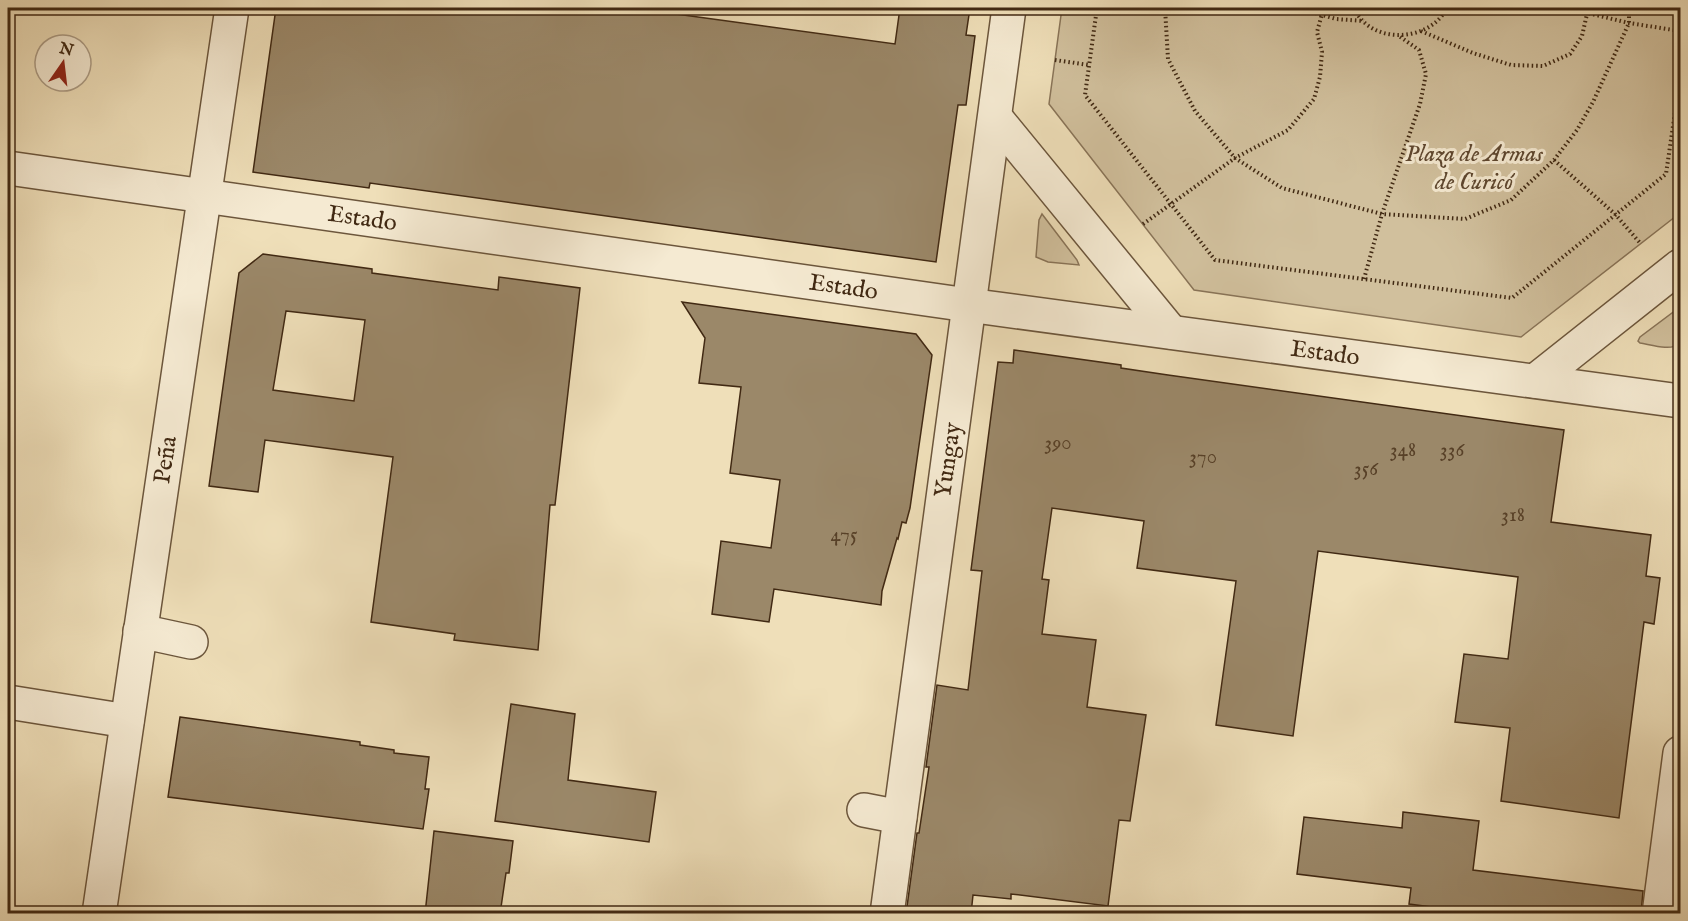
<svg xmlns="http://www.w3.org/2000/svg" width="1688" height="921" viewBox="0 0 1688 921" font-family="'IM FELL English',serif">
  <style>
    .green { fill: #d1c09d; stroke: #897458; stroke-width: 1.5 }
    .building { fill: #9b8869; stroke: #412913; stroke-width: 1.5; fill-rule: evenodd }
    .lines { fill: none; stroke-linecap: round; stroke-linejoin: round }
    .minor-casing { stroke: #6c563c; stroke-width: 36 }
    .path { stroke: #412913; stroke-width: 4; stroke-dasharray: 1.5 3; stroke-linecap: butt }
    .minor { stroke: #f5ead2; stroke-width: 33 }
    .labels { text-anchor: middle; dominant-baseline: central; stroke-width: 6; stroke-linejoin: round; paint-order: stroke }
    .number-label { font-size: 21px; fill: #584128 }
    .park-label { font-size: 24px; font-style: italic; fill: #5e472f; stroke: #f5ead2 }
    .street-label { font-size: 24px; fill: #412913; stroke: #f5ead2 }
  </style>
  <rect width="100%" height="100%" fill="#efdfb9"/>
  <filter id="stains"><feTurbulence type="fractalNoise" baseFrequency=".00333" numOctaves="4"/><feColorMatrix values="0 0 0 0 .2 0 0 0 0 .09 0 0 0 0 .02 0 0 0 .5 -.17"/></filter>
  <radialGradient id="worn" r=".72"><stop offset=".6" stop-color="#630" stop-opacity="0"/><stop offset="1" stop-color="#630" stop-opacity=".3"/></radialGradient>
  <g class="green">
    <polygon points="1062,8 1680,8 1680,213 1521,337 1194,290 1049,104"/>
    <polygon points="1042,214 1077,260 1079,265 1048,262 1036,257 1039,220"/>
    <path d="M1680,307V344C1670,351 1652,345 1640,343L1638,341L1640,337Z"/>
  </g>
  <g class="building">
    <polygon points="276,8 632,8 895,44 900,8 970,8 966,35 975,36 966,105 958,105 936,262 370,183 369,188 253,172"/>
    <path d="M263,254L372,269V273L498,290L499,277L580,288L555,505H550L538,650L454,640L455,634L371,622L393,457L265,440L258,492L209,486L239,273ZM286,311L365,320L354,401L273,390Z"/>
    <polygon points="682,302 916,334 932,355 910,508 906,523 902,522 898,539 897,538 882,591 881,605 774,589 769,622 712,614 721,541 771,548 780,480 730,473 741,387 699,383 705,338"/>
    <polygon points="1014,350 1121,365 1121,368 1168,375 1564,430 1551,522 1651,535 1646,576 1660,578 1654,624 1644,622 1619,818 1501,801 1510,728 1455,722 1464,654 1508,659 1518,577 1318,551 1293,736 1216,725 1236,581 1137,568 1144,521 1052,508 1042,579 1049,580 1042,634 1096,640 1087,707 1146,715 1130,821 1119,820 1108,906 1011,894 1011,899 973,895 971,914 906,914 917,833 919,833 929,767 926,767 937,685 968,690 982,571 971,570 998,362 1013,363"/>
    <polygon points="511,704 575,714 568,780 656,792 649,842 495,821"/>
    <polygon points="180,717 360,742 360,745 394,750 394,753 429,757 425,789 429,789 423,829 168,797"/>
    <polygon points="1403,812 1479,821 1473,870 1643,891 1641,914 1484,914 1409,904 1411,888 1297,874 1304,817 1402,828"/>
    <polygon points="434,831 513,841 509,873 506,873 500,914 425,914"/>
  </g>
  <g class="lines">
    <defs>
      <g id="minor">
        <polyline points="995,117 1171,332"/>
        <path id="s1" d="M8,168L968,305L1680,401"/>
        <polyline points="1535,381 1680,266"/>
        <polyline points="140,631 191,642"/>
        <polyline points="8,702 127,721"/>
        <polyline points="864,810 900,817"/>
        <path id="s2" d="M99,914L232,8"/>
        <path id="s3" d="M887,914L1009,8"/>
        <polyline points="1659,914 1680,753"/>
      </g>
    </defs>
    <use href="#minor" class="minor-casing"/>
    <g class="path">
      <polyline points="1097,8 1085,95 1215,260 1512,298 1666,174 1680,78"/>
      <polyline points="1165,8 1168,59 1195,111 1235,158 1282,188 1382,214 1465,219 1511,200 1554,160 1577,130 1593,102 1629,23 1629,8"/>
      <polyline points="1298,8 1336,19 1364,21"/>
      <path d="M1354,8C1370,45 1429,43 1447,8"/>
      <polyline points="1567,8 1629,23 1680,31"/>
      <polyline points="1421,31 1473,53 1511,65 1543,66 1570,54 1582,36 1587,14"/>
      <polyline points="1055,60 1089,65"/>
      <polyline points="1554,160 1615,214 1641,244"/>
      <polyline points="1143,224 1235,158 1288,130 1314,99 1320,77 1322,52 1317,32 1322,14"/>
      <polyline points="1364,279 1382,214 1420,104 1426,74 1419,50 1399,36"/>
    </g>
    <use href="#minor" class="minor"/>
  </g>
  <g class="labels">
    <g class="number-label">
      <text x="1058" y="443">390</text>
      <text x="1403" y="450">348</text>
      <text x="1452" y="450">336</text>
      <text x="1203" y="457">370</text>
      <text x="1366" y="469">356</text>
      <text x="1513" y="515">318</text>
      <text x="844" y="535">475</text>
    </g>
    <g class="park-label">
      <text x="1474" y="154">Plaza de Armas<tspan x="1474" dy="28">de Curicó</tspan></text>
    </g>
    <g class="street-label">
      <text stroke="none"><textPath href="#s1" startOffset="358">Estado</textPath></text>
      <text stroke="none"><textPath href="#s1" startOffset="844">Estado</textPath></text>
      <text stroke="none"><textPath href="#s1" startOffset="1330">Estado</textPath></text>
      <text stroke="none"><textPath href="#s2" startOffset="459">Peña</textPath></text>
      <text stroke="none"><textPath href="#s3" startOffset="458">Yungay</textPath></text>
    </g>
  </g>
  <rect width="1688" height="921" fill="none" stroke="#efdfb9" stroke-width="30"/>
  <rect x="9" y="9" width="1670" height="903" fill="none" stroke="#412913" stroke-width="3"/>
  <rect x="15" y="15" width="1658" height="891" fill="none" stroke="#412913" stroke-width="1.5"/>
  <g transform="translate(63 63) rotate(14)"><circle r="28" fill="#f5ead2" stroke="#ad9d86" stroke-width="1.5"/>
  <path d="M0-4.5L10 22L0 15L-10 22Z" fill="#8f2418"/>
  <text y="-9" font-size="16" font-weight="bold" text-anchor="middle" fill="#412913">N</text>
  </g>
  <rect width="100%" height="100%" filter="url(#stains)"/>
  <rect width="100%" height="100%" fill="url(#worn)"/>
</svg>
